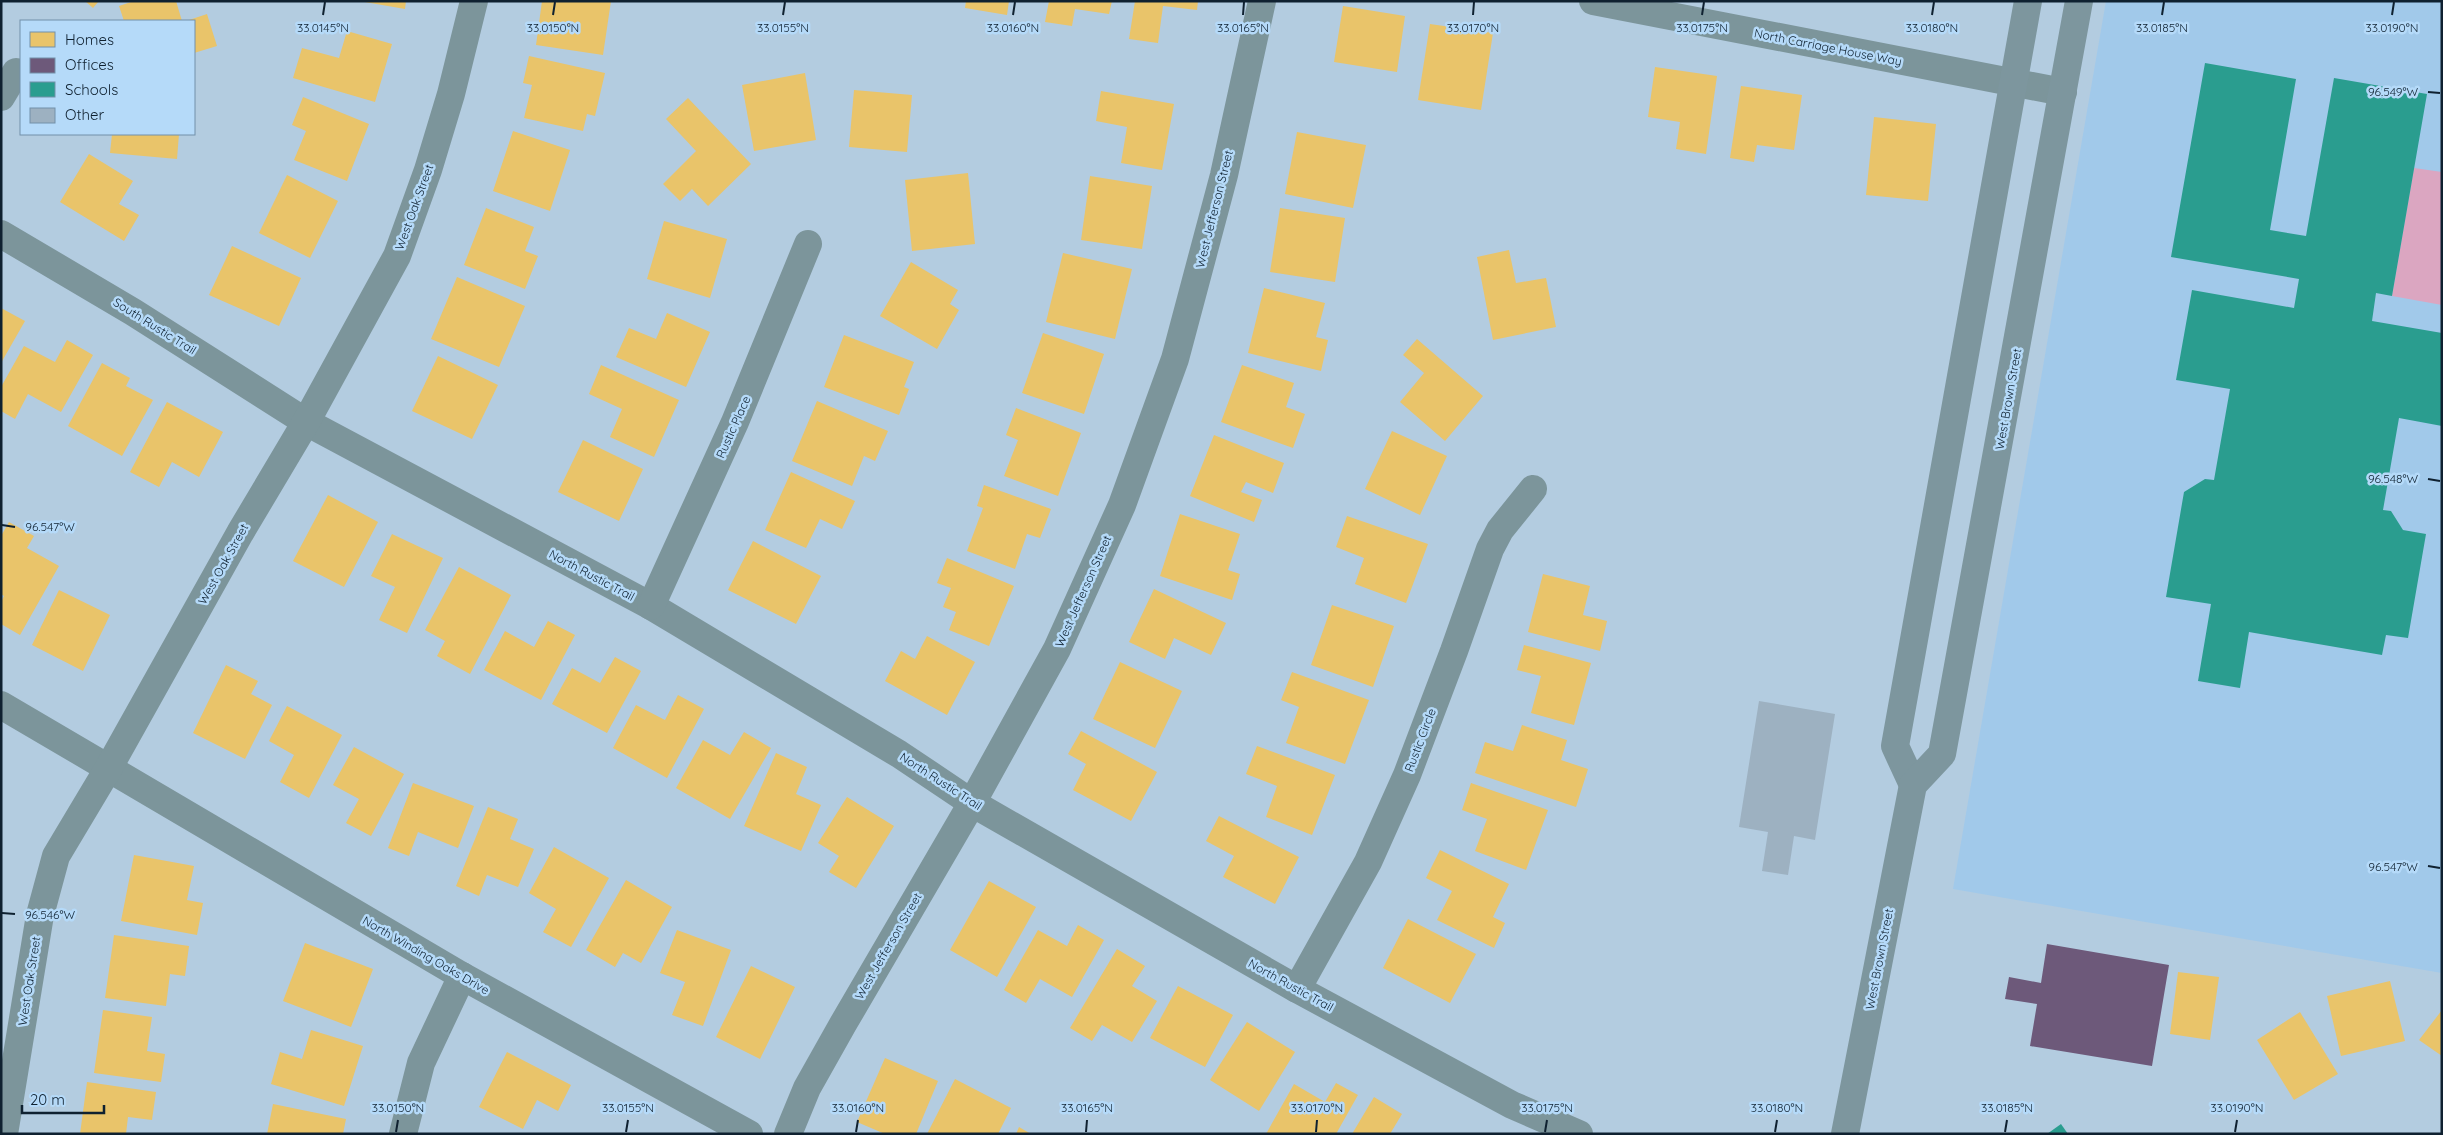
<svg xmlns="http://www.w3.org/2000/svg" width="2443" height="1135" viewBox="0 0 2443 1135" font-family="Quicksand,sans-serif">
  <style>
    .built { fill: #a1c9ea }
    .green { fill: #dba6c1 }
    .homes { fill: #e9c46a }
    .offices { fill: #6d597a }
    .schools { fill: #2a9d8f }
    .building { fill: #9db1c1 }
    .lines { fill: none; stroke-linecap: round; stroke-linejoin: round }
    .minor { stroke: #7c959b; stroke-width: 28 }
    .tertiary { stroke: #7c959b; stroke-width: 28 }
    .secondary { stroke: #7d969e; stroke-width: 28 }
    .ticks { fill: none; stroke: #0f2130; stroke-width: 2 }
    .labels { text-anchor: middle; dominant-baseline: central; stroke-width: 5; stroke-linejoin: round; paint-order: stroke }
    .street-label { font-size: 12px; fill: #0f2130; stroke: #b5daf9 }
    .ticks-label { font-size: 12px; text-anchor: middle; fill: #0f2130; stroke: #b5daf9; stroke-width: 5; stroke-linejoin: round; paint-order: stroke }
  </style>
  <rect width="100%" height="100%" fill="#b3cce0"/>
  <polygon class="built" points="2106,1 2442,1 2442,973 1953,889"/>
  <polygon class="green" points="2414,168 2442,172 2442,305 2392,296"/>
  <g class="homes">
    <polygon points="85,1 99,1 93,8"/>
    <polygon points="134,1 176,1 182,21 124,21 119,6"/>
    <polygon points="359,1 406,1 405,9"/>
    <polygon points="542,1 611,1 603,55 536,45"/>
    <polygon points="966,1 1009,1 1007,15 965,8"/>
    <polygon points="1049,1 1112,1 1109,14 1075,9 1072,26 1045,22"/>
    <polygon points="1135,1 1198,1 1197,10 1163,6 1158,43 1129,39"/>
    <polygon points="1343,6 1405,16 1397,72 1334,62"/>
    <polygon points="207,14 217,46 194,53 194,21 186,21"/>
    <polygon points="1430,24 1493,33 1481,110 1418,100"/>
    <polygon points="347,31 392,44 375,102 293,78 302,48 339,58"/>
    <polygon points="529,56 605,73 595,116 587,114 583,131 524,118 532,85 523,83"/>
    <polygon points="1655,67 1717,76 1706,154 1676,149 1680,122 1648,117"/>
    <polygon points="805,73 816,140 754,151 742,85"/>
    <polygon points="1741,86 1802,95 1794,150 1757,145 1754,162 1730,158"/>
    <polygon points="854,90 912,95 907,152 849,147"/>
    <polygon points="1101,91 1174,104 1162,170 1121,163 1127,127 1096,121"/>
    <polygon points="303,97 369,124 347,181 294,160 306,131 292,125"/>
    <polygon points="688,98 751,164 708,206 692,189 680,201 663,184 696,151 666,119"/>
    <polygon points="1874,117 1936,124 1928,201 1866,195"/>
    <polygon points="513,131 570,150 550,211 493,191"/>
    <polygon points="1297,132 1366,145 1353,208 1285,194"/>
    <polygon points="112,134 179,134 177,159 110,153"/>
    <polygon points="89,154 133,181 119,204 139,215 124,241 60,202"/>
    <polygon points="968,173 975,244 912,251 905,180"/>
    <polygon points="287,175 338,201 310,258 259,233"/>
    <polygon points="1090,176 1152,186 1142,249 1081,240"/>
    <polygon points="486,208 534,227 525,251 538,256 525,289 464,265"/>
    <polygon points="1280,208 1345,218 1335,282 1270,272"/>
    <polygon points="664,221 727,239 710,298 647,279"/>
    <polygon points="232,246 301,278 279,326 209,295"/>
    <polygon points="1509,250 1516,283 1546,278 1556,327 1493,340 1477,257"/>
    <polygon points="1063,253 1132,269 1115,339 1046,322"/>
    <polygon points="911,262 958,290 950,304 959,310 937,349 880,316"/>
    <polygon points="457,277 525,306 499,367 431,339"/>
    <polygon points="1264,288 1325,303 1316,337 1328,340 1321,371 1248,353"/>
    <polygon points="1,308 25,321 1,363"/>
    <polygon points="667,313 710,332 686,387 616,357 629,328 656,339"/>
    <polygon points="1043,333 1104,354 1084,414 1022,393"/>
    <polygon points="844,335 914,362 904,387 909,389 899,415 824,387"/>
    <polygon points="1417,339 1483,396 1445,441 1400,402 1424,373 1403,355"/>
    <polygon points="67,340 93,355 61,412 28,394 15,419 1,411 1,387 24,346 55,362"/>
    <polygon points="438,356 498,385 472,439 412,411"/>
    <polygon points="102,363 130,378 126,386 153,400 122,456 68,426"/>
    <polygon points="601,365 679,400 654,457 610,437 622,409 589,394"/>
    <polygon points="1242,365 1294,383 1286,407 1305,414 1293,448 1221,422"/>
    <polygon points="817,401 888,431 875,461 864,456 852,486 792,461"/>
    <polygon points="167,402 223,432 199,477 172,462 159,487 130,472"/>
    <polygon points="1016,408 1081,433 1058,496 1004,476 1018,440 1006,435"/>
    <polygon points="1392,431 1447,456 1420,515 1365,489"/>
    <polygon points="1214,435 1284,463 1273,493 1246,482 1241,492 1262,500 1254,522 1190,496"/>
    <polygon points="583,440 643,469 619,521 558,492"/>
    <polygon points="791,472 855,501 842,529 820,519 806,548 765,530"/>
    <polygon points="984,485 1051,509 1040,538 1027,534 1015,569 967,551 983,508 977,506"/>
    <polygon points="328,495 378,522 344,587 293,561"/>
    <polygon points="1180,514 1240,534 1228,570 1240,574 1232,600 1160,576"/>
    <polygon points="1347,516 1428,544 1406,603 1355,584 1364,558 1336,547"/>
    <polygon points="9,522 34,536 27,548 59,566 20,635 1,624 1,602 4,596 1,594 1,536"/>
    <polygon points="392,534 443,558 407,633 379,620 395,587 371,576"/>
    <polygon points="753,541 821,576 796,624 728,590"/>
    <polygon points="947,558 1014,586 989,646 949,630 956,612 943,607 951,588 937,583"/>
    <polygon points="459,567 511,595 470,674 437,656 445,641 425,630"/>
    <polygon points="1543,574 1590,586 1583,615 1607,621 1600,651 1528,632"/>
    <polygon points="1154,589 1226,623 1211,655 1174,638 1165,659 1129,642"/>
    <polygon points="59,590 110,615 83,671 32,645"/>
    <polygon points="1332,605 1394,626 1373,687 1311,665"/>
    <polygon points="548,621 575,635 541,700 484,670 505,631 534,647"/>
    <polygon points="927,636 975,662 947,715 885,681 901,651 915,659"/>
    <polygon points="1524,645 1591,663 1574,725 1531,713 1541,676 1517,670"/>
    <polygon points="615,657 641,671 607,733 552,704 572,668 600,683"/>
    <polygon points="1120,662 1182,691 1155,748 1093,719"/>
    <polygon points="226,665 258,681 251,694 272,705 245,759 193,733"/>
    <polygon points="1292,672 1369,700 1345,764 1286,743 1299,707 1281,700"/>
    <polygon points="678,695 704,709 667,778 613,748 636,705 665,720"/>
    <polygon points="287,706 342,735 309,798 280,782 294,755 269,741"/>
    <polygon points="1522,725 1567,740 1561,760 1588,769 1576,807 1475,773 1485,742 1513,751"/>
    <polygon points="1081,731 1157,772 1131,821 1073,790 1086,764 1068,754"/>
    <polygon points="744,732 771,748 730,819 676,788 703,740 730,755"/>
    <polygon points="1257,746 1335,775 1312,835 1266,817 1277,786 1246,774"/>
    <polygon points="354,747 404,774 371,836 346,823 359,799 333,785"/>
    <polygon points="776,753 807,767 796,794 821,805 801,851 744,826"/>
    <polygon points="413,783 474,806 458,848 418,832 409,856 388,848"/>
    <polygon points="1471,783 1548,810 1526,870 1475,851 1487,819 1462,810"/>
    <polygon points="847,797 894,826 856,888 829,872 839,856 818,843"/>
    <polygon points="488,807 518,819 510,839 534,849 518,887 487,875 479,896 456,886"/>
    <polygon points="1219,816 1299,857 1275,904 1223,877 1234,856 1206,841"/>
    <polygon points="554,847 609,878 571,947 543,932 556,909 529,893"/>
    <polygon points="1440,850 1509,884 1493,917 1505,923 1494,948 1437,920 1452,891 1426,878"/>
    <polygon points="134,855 194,866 187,900 203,903 197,935 121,921"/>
    <polygon points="626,880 672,907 641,963 623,953 615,967 586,950"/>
    <polygon points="989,881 1036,907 997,977 950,950"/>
    <polygon points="1408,919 1476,954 1450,1003 1383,968"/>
    <polygon points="1078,925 1104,940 1072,997 1040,979 1026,1003 1004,990 1038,930 1067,946"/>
    <polygon points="677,930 731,950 703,1026 672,1015 685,982 660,973"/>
    <polygon points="114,935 189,946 185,976 170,974 166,1006 105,998"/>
    <polygon points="305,943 373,969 351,1027 283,1001"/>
    <polygon points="1117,949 1145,966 1132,986 1157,1001 1132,1042 1102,1025 1092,1041 1070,1028"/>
    <polygon points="751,966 795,987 760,1059 716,1037"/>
    <polygon points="2178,972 2219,977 2210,1040 2170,1034"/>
    <polygon points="2390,981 2405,1041 2341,1056 2327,996"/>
    <polygon points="1178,986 1233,1015 1205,1067 1150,1038"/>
    <polygon points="103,1010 152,1017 147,1051 165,1054 161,1082 94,1073"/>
    <polygon points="2442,1010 2442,1056 2419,1040"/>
    <polygon points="2300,1012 2338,1074 2294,1100 2257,1040"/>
    <polygon points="1247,1022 1295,1052 1259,1111 1210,1080"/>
    <polygon points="311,1030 363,1046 344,1106 271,1084 280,1052 302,1059"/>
    <polygon points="507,1052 571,1085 558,1111 537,1100 523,1129 479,1107"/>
    <polygon points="885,1058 938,1081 916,1134 885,1134 857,1122"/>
    <polygon points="955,1079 1011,1108 998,1134 927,1134"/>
    <polygon points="87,1082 156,1092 152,1120 128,1117 126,1134 80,1134"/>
    <polygon points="1336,1083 1358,1095 1336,1134 1266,1134 1294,1084 1325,1102"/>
    <polygon points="1374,1097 1402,1114 1390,1134 1352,1134"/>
    <polygon points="273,1104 346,1119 343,1134 267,1134"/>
    <polygon points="1019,1127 1031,1134 1016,1134"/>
  </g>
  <polygon class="offices" points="2047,944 2169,965 2152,1066 2030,1046 2037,1004 2005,999 2009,977 2041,983"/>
  <g class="schools">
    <polygon points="2205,63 2296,79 2270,230 2306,236 2334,78 2427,94 2392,296 2376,293 2372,321 2442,333 2442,426 2399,418 2383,510 2391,511 2403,530 2426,534 2408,638 2386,635 2382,655 2249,632 2240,688 2198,681 2211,604 2166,597 2184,492 2205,479 2214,480 2230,389 2176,380 2192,290 2294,308 2299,279 2171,257"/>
    <polygon points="2061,1124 2068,1134 2047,1134"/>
  </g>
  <polygon class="building" points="1759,701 1835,714 1815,840 1794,836 1788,875 1762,871 1768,832 1739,827"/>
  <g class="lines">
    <g class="minor">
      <polyline points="1593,1 2063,92"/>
      <polyline points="1,97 16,72"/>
      <polyline points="1,234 133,312 306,422 651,606 899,754 972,803 1297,989 1512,1105 1579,1134"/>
      <polyline points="651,606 735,422 808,244"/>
      <polyline points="1,705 462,976 749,1134"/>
      <polyline points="1297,989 1368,862 1407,775 1454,651 1490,549 1500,530 1533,489"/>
      <polyline points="403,1134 421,1063 462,976"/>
      <polyline points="788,1134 807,1088 843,1024 972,803 1057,649 1122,505 1175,359 1224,175 1262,1"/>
    </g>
    <polyline class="tertiary" points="4,1134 40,915 56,856 108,769 240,533 306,422 397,256 428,170 451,94 474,1"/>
    <g class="secondary">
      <polyline points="1913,785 1895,746 2028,1"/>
      <polyline points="1845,1134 1913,785 1942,754 2079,1"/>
    </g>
  </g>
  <path class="ticks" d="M323,15L325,2M553,15L555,2M783,15L785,2M1013,15L1015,2M1243,15L1244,2M1473,15L1474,2M1702,15L1704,2M1932,15L1934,2M2162,15L2164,2M2392,15L2394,2M2428,92L2440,93M2428,479L2440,481M2,525L15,527M2428,866L2440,868M2,913L15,914M396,1132L398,1120M626,1132L628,1120M856,1132L858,1120M1086,1132L1087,1120M1316,1132L1317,1120M1545,1132L1547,1120M1775,1132L1777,1120M2005,1132L2007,1120M2235,1132L2237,1120"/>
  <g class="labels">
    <g class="street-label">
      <text transform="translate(1828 47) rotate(11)">North Carriage House Way</text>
      <text transform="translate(414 207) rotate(-70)">West Oak Street</text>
      <text transform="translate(1214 209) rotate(-76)">West Jefferson Street</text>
      <text transform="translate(155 326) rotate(32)">South Rustic Trail</text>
      <text transform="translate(2008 399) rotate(-80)">West Brown Street</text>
      <text transform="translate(733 427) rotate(-66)">Rustic Place</text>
      <text transform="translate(223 564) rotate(-61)">West Oak Street</text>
      <text transform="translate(592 575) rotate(28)">North Rustic Trail</text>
      <text transform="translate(1083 591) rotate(-66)">West Jefferson Street</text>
      <text transform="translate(1420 740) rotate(-69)">Rustic Circle</text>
      <text transform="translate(941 781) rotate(33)">North Rustic Trail</text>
      <text transform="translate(888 946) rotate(-60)">West Jefferson Street</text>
      <text transform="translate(426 955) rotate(30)">North Winding Oaks Drive</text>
      <text transform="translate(1879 959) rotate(-79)">West Brown Street</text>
      <text transform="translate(29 981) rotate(-81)">West Oak Street</text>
      <text transform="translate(1291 985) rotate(29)">North Rustic Trail</text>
    </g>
  </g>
  <g class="ticks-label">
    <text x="323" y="32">33.0145°N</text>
    <text x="553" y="32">33.0150°N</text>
    <text x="783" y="32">33.0155°N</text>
    <text x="1013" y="32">33.0160°N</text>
    <text x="1243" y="32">33.0165°N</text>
    <text x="1473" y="32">33.0170°N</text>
    <text x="1702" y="32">33.0175°N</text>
    <text x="1932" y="32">33.0180°N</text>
    <text x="2162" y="32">33.0185°N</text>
    <text x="2392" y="32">33.0190°N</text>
    <text x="2393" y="96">96.549°W</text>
    <text x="2393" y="483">96.548°W</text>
    <text x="50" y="531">96.547°W</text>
    <text x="2393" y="871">96.547°W</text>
    <text x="50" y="919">96.546°W</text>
    <text x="398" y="1112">33.0150°N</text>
    <text x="628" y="1112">33.0155°N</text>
    <text x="858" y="1112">33.0160°N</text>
    <text x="1087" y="1112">33.0165°N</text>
    <text x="1317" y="1112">33.0170°N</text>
    <text x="1547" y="1112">33.0175°N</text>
    <text x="1777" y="1112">33.0180°N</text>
    <text x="2007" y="1112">33.0185°N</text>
    <text x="2237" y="1112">33.0190°N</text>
  </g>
  <rect width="2443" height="1135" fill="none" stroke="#0f2130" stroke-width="5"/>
  <rect x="20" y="20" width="175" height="115" fill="#b5daf9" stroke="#7390a9"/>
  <rect x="30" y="32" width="25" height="15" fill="#e9c46a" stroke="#7390a9"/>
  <text x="65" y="45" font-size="15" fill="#0f2130">Homes</text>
  <rect x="30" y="58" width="25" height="15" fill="#6d597a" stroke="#7390a9"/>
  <text x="65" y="70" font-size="15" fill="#0f2130">Offices</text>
  <rect x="30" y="82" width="25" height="15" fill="#2a9d8f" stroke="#7390a9"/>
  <text x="65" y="95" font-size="15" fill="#0f2130">Schools</text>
  <rect x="30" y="108" width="25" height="15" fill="#9db1c1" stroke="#7390a9"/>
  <text x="65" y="120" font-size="15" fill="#0f2130">Other</text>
  <path d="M22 1105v8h82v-8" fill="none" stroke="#0f2130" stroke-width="2.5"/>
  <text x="30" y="1105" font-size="15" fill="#0f2130" stroke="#b5daf9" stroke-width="4" paint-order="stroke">20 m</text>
</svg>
